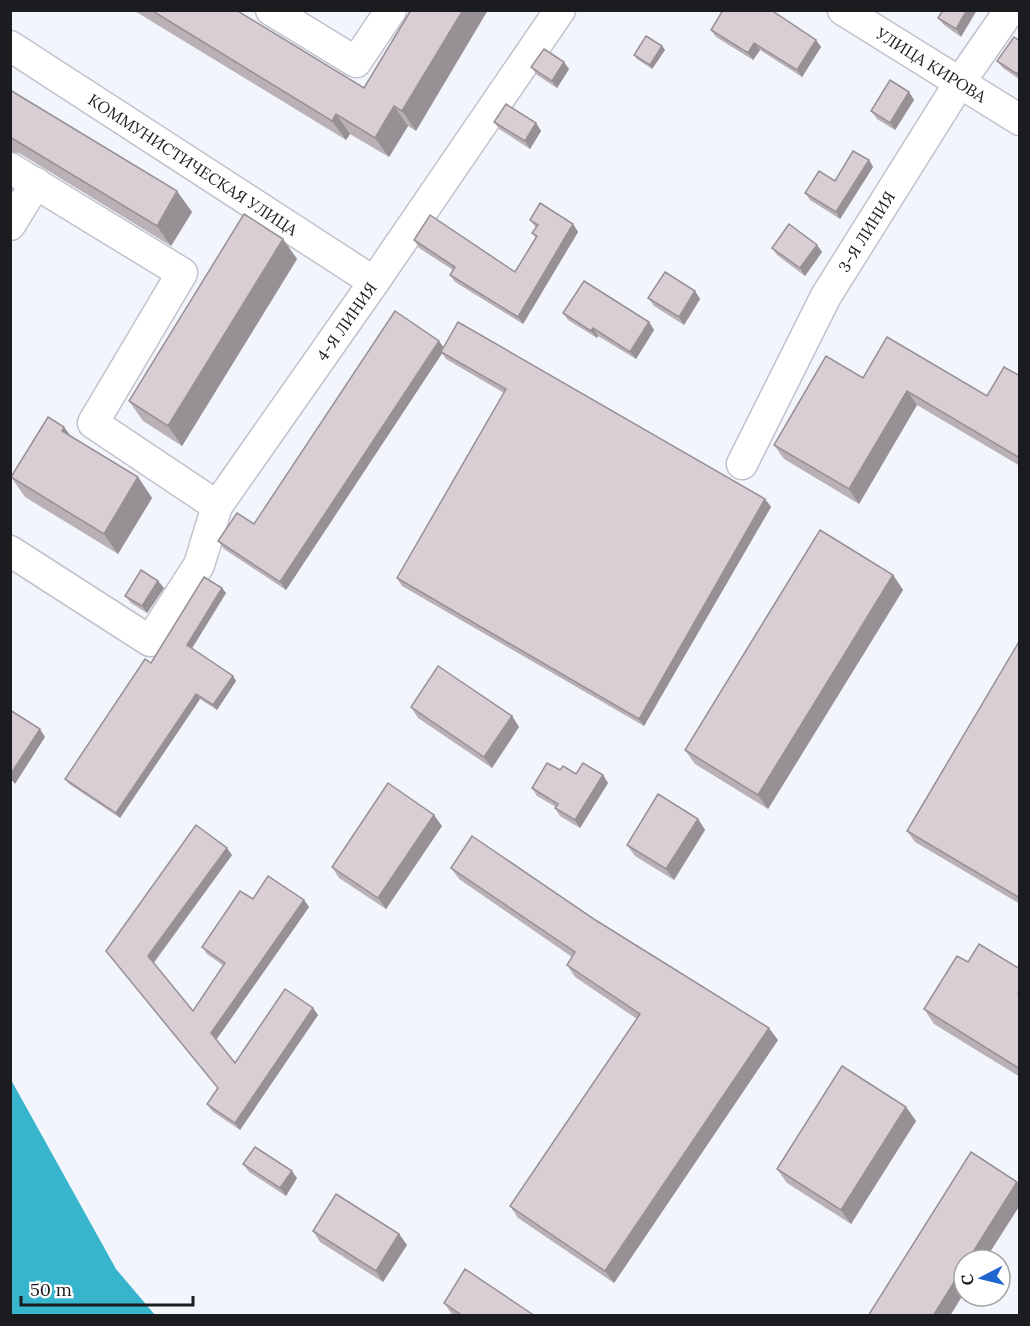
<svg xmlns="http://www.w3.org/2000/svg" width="1030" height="1326" viewBox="0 0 1030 1326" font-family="Lora,serif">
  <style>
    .water { fill: #37b5cc }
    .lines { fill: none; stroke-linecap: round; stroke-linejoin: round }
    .minor-casing { stroke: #c0c2cc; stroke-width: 33 }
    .minor { stroke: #fff; stroke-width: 30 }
    .wall { fill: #bab1b6 }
    .shaded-wall { fill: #979094 }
    .building { fill: #d8ced4; stroke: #979094; stroke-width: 1.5 }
    .labels { text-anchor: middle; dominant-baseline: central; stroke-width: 4.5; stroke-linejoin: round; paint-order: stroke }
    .street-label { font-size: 16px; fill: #1b1c1f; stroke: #fff }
  </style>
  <rect width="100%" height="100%" fill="#f3f5fd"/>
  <polygon class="water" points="10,1078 116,1269 155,1315 11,1315"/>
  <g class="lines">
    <defs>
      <g id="minor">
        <polyline points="271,10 356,62 391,10"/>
        <path id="s1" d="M843,10L1020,120"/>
        <path id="s2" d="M10,46L374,282"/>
        <polyline points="10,168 182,273 93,423 217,506"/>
        <polyline points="10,225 36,183"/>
        <path id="s3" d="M742,464L826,296L960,82L1010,10"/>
        <path id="s4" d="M10,551L150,641L199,565L217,506L374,282L560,10"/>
      </g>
    </defs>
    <use href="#minor" class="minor-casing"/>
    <use href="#minor" class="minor"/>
  </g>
  <g class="wall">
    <polygon points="133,10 236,10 364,88 411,10 416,131 408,126 389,157 350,134 346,140"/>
    <polygon points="943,10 961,37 944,25 938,18"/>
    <polygon points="711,30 816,40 821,47 802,77 760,50 753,60 716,37"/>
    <polygon points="1020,41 1020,80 1003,68 997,61"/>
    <polygon points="662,46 665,50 652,69 637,59 634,55"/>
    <polygon points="564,62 569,69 557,88 537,75 531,67"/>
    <polygon points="10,90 192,212 171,246 19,153 10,152"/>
    <polygon points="909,92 914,100 895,130 877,119 871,111"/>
    <polygon points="494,122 536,123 541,131 530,149 499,129"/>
    <polygon points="869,160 873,167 840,219 810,200 805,193 835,181"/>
    <polygon points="530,220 573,224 578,232 523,324 455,282 450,275 453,270 419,248 414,240 515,272 536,238 532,233 536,228"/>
    <polygon points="283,239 297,259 182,446 143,421 129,401"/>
    <polygon points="817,245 822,252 805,276 777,255 772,248"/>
    <polygon points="695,291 700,299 684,325 654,306 648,298"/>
    <polygon points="563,313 649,322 654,330 636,359 598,336 597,338 568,320"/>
    <polygon points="444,347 765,499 771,507 644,726 402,586 397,578 504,393 446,359 442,353 286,590 224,549 218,541 254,524"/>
    <polygon points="1020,376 1020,466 917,405 859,504 784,459 774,445 863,378 987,396"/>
    <polygon points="71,437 138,477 152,498 118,554 25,497 11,477"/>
    <polygon points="893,575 903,590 768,809 695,764 685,750"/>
    <polygon points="158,581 164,588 147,613 131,603 125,596"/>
    <polygon points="222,588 226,593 192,648 233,676 236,681 217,710 200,699 120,818 69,784 65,779 151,663"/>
    <polygon points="1020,640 1020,904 915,842 907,831"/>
    <polygon points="411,707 512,716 519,727 492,768 418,718"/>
    <polygon points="560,770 576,774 603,775 608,783 580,828 560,816 555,808 556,807 537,796 532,788"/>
    <polygon points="698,819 705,830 674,880 635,856 627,845"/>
    <polygon points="442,826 386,909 339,878 332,867"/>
    <polygon points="232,855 154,963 193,1011 224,966 207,954 202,947 253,899 304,900 309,907 216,1040 235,1063 313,1008 318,1015 240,1130 212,1111 207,1104 218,1088 106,951"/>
    <polygon points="451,868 597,921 778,1040 614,1283 518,1218 510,1206 637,1019 575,977 567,965 572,957 459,879"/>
    <polygon points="968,962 1020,969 1020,1077 934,1024 924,1009"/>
    <polygon points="906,1107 916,1121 851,1224 787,1183 777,1169"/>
    <polygon points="243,1164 297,1178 286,1196 249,1172"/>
    <polygon points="313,1231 399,1234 407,1245 383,1282 320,1242"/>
    <polygon points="444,1303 535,1316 454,1316 451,1313"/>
  </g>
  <g class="shaded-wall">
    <polygon points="463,10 488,10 416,131 402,111"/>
    <polygon points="967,10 977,10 961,37 956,29"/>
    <polygon points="816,40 821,47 802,77 797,70"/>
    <polygon points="754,43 760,50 753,60 748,53"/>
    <polygon points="662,46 665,50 652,69 650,65"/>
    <polygon points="564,62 569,69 557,88 552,81"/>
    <polygon points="909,92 914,100 895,130 890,123"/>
    <polygon points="394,106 408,126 389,157 375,138"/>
    <polygon points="336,114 350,134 346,140 332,121"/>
    <polygon points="536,123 541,131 530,149 525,141"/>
    <polygon points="869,160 873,167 840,219 836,212"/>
    <polygon points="177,191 192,212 171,246 157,226"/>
    <polygon points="573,224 578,232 523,324 518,317"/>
    <polygon points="283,239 297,259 182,446 168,426"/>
    <polygon points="817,245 822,252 805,276 800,268"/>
    <polygon points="695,291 700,299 684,325 679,317"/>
    <polygon points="649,322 654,330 636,359 630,352"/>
    <polygon points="593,328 598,336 597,338 591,331"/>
    <polygon points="439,341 445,349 286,590 280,582"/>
    <polygon points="907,391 917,405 859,504 849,489"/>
    <polygon points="64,427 79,447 62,431"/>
    <polygon points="138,477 152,498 118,554 104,534"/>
    <polygon points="765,499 771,507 644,726 639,719"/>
    <polygon points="893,575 903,590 768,809 758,795"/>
    <polygon points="158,581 164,588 147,613 142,606"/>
    <polygon points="222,588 226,593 191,650 187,645"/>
    <polygon points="233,676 236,681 217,710 213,705"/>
    <polygon points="196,694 200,699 120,818 116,813"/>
    <polygon points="512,716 519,727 492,768 484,757"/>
    <polygon points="40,729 45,737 15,784 10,778 10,775"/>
    <polygon points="603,775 608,783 580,828 575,820"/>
    <polygon points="434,815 442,826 386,909 378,898"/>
    <polygon points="698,819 705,830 674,880 666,869"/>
    <polygon points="227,848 232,855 153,963 148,956"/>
    <polygon points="304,900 309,907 216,1040 211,1033"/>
    <polygon points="313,1008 318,1015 240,1130 235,1123"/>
    <polygon points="769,1028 778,1040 614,1283 605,1271"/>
    <polygon points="906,1107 916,1121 851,1224 841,1210"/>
    <polygon points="292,1171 297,1178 286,1196 280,1188"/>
    <polygon points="1017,1182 1020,1185 1020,1205 985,1260 968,1260"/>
    <polygon points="399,1234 407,1245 383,1282 376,1271"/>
    <polygon points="964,1266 964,1293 950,1316 933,1316"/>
  </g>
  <g class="building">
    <polygon points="151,10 236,10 364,88 411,10 463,10 402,111 394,106 375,138 336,114 332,121"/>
    <polygon points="723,10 771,10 816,40 797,70 754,43 748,53 711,30"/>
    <polygon points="943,10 967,10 956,29 938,18"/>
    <polygon points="646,36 662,46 650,65 634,55"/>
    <polygon points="1014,37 1020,41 1020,69 1017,74 997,61"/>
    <polygon points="544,49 564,62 552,81 531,67"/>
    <polygon points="890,80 909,92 890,123 871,111"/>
    <polygon points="10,90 177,191 157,226 10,137"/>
    <polygon points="506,104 536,123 525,141 494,122"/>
    <polygon points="853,151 869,160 836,212 805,193 819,171 835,181"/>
    <polygon points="540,203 573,224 518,317 450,275 455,267 414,240 430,215 515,272 537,236 532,233 538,225 530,220"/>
    <polygon points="244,214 283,239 168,426 129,401"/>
    <polygon points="789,224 817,245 800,268 772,248"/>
    <polygon points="665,272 695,291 679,317 648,298"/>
    <polygon points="584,281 649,322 630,352 593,328 591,331 563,313"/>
    <polygon points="395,311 439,341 280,582 218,541 237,513 254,524"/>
    <polygon points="458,322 765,499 639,719 397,578 506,389 441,352"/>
    <polygon points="887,337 987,396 1004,367 1020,376 1020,458 907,391 849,489 774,445 826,356 863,378"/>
    <polygon points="48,417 64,427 62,431 138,477 104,534 11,477"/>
    <polygon points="820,530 893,575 758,795 685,750"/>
    <polygon points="141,570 158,581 142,606 125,596"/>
    <polygon points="204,577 222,588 187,645 233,676 213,705 196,694 116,813 65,779 145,659 151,663"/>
    <polygon points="1020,640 1020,898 907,831"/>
    <polygon points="438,666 512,716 484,757 411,707"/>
    <polygon points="10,710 40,729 10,775"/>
    <polygon points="547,763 560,770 563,766 576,774 583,763 603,775 575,820 555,808 558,804 532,788"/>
    <polygon points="388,783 434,815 378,898 332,867"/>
    <polygon points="658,794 698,819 666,869 627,845"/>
    <polygon points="196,825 227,848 148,956 193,1011 225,963 202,947 240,891 253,899 268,876 304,900 211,1033 235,1063 285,989 313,1008 235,1123 207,1104 218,1088 106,951"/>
    <polygon points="472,836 597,921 769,1028 605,1271 510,1206 640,1014 567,965 575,952 451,868"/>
    <polygon points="979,944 1020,969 1020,991 1018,994 1020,995 1020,1069 924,1009 957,956 968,962"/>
    <polygon points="842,1066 906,1107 841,1210 777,1169"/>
    <polygon points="255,1147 292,1171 280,1188 243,1164"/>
    <polygon points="971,1152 1017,1182 968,1260 964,1260 964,1266 933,1316 868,1316"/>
    <polygon points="336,1194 399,1234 376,1271 313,1231"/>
    <polygon points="465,1269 535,1316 463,1316 444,1303"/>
  </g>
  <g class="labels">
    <g class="street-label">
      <text stroke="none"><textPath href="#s1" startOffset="104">УЛИЦА КИРОВА</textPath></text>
      <text stroke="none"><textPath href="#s2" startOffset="218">КОММУНИСТИЧЕСКАЯ УЛИЦА</textPath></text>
      <text stroke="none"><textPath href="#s3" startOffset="264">3-Я ЛИНИЯ</textPath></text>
      <text stroke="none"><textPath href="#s4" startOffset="544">4-Я ЛИНИЯ</textPath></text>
    </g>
  </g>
  <rect width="1030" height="1326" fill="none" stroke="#1b1c1f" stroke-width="24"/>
  <g transform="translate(982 1278) rotate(263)"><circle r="28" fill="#ffffff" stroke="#a4a4a5" stroke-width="1.5"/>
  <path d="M0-4.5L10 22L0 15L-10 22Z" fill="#2165d1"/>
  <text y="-9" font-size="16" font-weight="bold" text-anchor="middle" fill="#1b1c1f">С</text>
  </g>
  <path d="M21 1296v9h172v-9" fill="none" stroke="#1b1c1f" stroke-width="3"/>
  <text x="30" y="1296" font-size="18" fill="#1b1c1f" stroke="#ffffff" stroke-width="4.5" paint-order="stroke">50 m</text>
</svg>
